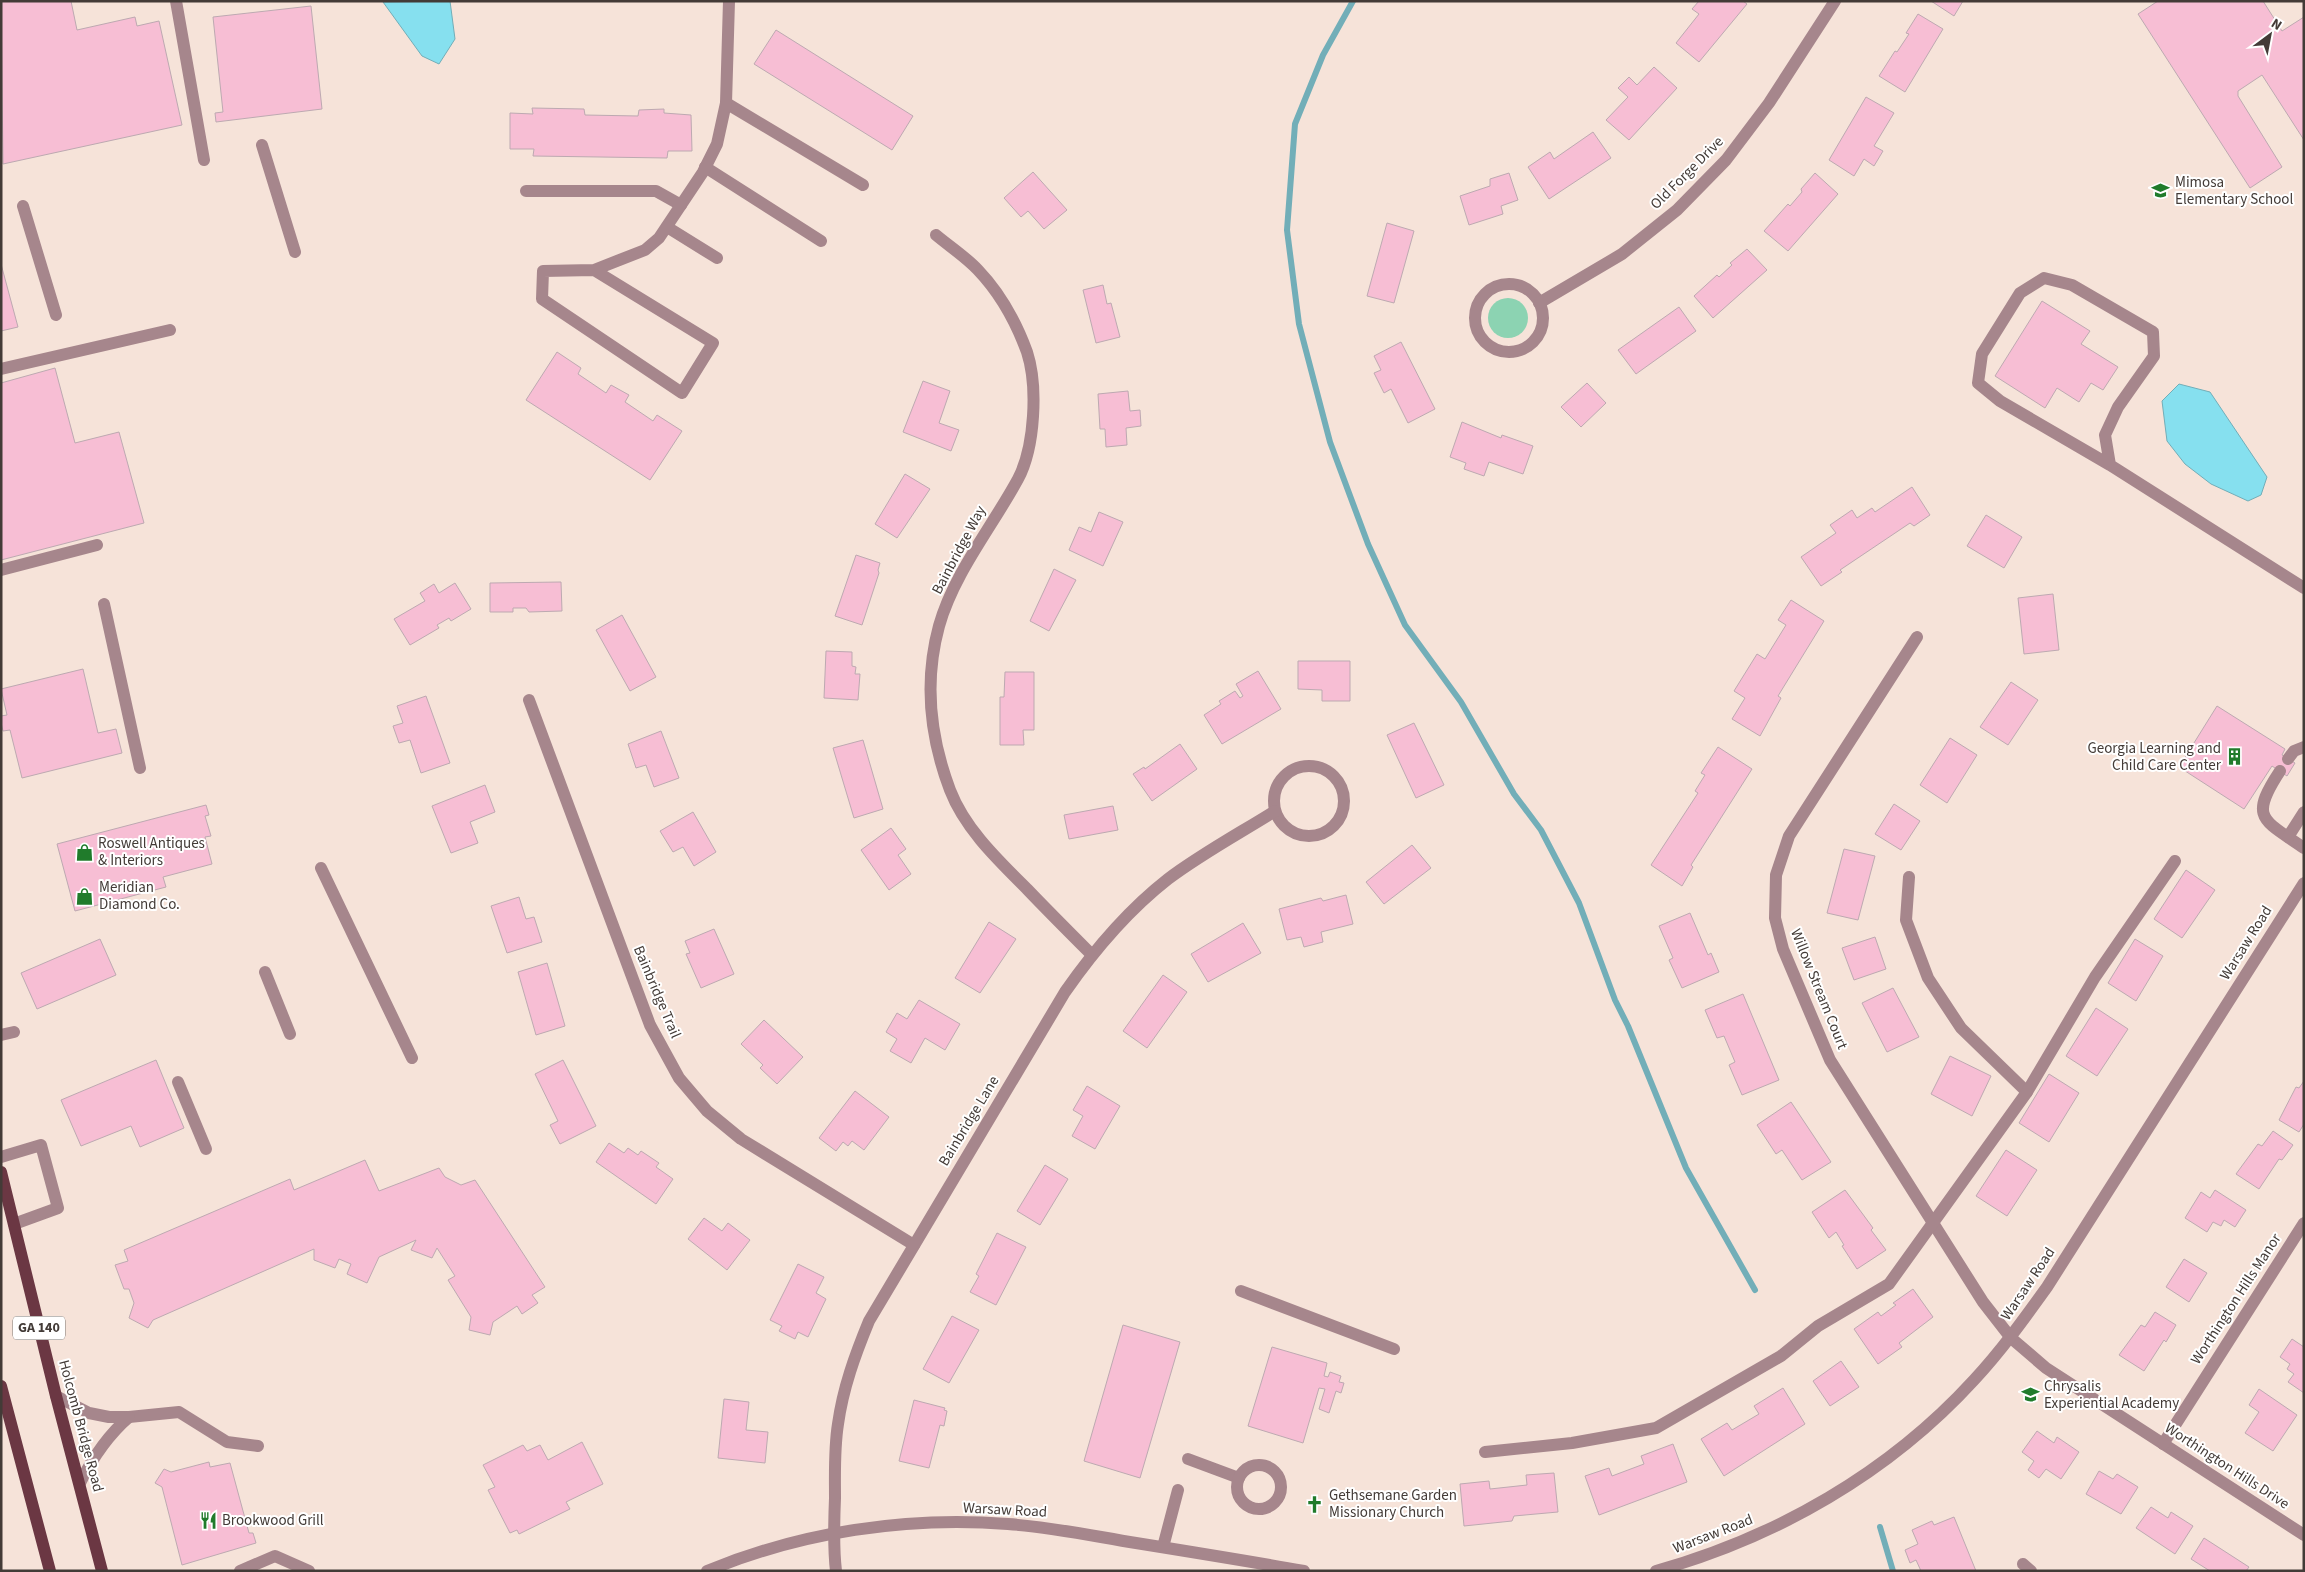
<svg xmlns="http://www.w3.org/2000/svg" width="2305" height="1572" viewBox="0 0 2305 1572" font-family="'Source Sans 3',sans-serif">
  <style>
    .green { fill: #8cd3b2 }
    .water { fill: #86e0ef; stroke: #72aeb8 }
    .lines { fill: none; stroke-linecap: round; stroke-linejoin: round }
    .stream { stroke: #72aeb8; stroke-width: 6 }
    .building { fill: #f7bed4; stroke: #bda9b1 }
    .minor { stroke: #a6868c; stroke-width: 12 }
    .major { stroke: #6b3743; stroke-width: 12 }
    .labels { text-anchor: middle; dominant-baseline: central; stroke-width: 4; stroke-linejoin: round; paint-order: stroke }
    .shield { fill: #fff; stroke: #7b7673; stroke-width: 1 }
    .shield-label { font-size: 14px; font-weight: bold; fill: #433b37 }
    .street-label { font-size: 15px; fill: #433b37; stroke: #fff }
    .poi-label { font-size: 15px; fill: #433b37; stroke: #fff; text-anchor: start }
  </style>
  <rect width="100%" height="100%" fill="#f6e3d9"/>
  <circle class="green" cx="1508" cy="318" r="20"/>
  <g class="water">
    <polygon points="450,1 455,39 439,64 422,56 383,2"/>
    <polygon points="2179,384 2210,392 2267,477 2261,495 2248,501 2211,484 2185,464 2167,441 2162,401"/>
  </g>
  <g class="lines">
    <g class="stream">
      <polyline points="1353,1 1323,55 1295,124 1287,230 1299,324 1330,442 1368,544 1405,625 1461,702 1514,794 1541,830 1579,903 1615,1000 1628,1026 1686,1168 1755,1290"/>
      <polyline points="1880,1527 1893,1571"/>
    </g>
  </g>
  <g class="building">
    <polygon points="1,1 71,1 77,30 135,17 137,26 159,21 182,125 3,164"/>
    <polygon points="1699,1 1743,1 1747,4 1699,62 1676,43 1699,14 1692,9"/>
    <polygon points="1931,1 1963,1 1954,16"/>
    <polygon points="2158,1 2263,1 2282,31 2304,17 2304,140 2262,75 2238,91 2238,96 2282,167 2250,188 2138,14"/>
    <polygon points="311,6 322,109 216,122 215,113 223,112 213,17"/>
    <polygon points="1918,14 1943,29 1905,92 1879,76 1895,51 1897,52 1909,34 1906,33"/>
    <polygon points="776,30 913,116 892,150 754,64"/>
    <polygon points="1654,67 1677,88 1629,140 1606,120 1628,97 1618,88 1629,77 1637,85"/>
    <polygon points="1866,97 1894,113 1874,146 1883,151 1874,166 1864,159 1854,176 1829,160"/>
    <polygon points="532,108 584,109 585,115 638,116 639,110 664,109 664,113 691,115 692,151 668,151 667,158 533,156 534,149 510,149 510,113 533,114"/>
    <polygon points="1593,132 1611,158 1549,199 1528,167 1550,152 1554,159"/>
    <polygon points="1033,172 1067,210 1044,229 1028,211 1021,217 1004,198"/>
    <polygon points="1509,173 1518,200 1501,206 1503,214 1469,225 1460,196 1490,186 1490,179"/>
    <polygon points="1815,173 1838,194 1788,251 1764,231 1788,204 1790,206 1802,192 1801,189"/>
    <polygon points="1387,223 1414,231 1394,303 1367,296"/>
    <polygon points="1747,249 1767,270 1713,318 1694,296 1717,275 1719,277 1732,265 1730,263"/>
    <polygon points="1,264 18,327 1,331"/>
    <polygon points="1103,285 1107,304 1111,303 1120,337 1096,343 1083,290"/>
    <polygon points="2042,301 2090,331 2081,344 2118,367 2103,390 2091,383 2079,402 2057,388 2045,408 1995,376"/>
    <polygon points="1679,307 1696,331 1636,374 1618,350"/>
    <polygon points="1401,342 1435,409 1408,423 1391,389 1384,393 1374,373 1381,370 1374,356"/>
    <polygon points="557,352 581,368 578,374 606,393 611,385 629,395 625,402 653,421 657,415 682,431 650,480 526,400"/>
    <polygon points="55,368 75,443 119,432 144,523 1,560 1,383"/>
    <polygon points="923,381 950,391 939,423 959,430 951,451 903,432"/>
    <polygon points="1587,383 1606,403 1581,427 1561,407"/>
    <polygon points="1128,391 1130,411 1140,410 1141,426 1126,428 1127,445 1106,447 1105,429 1100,429 1098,394"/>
    <polygon points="1462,422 1501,438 1502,435 1533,446 1523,474 1489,462 1484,476 1464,469 1466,463 1450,457"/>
    <polygon points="905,474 930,489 897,538 875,524"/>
    <polygon points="1912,487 1930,515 1914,526 1910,523 1840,570 1842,572 1821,586 1801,557 1836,533 1830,525 1852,510 1857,518 1872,508 1875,512"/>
    <polygon points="1099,512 1123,522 1103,566 1069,550 1079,527 1091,532"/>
    <polygon points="1986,515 2022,537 2004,568 1967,546"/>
    <polygon points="856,555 880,563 878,570 879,573 862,625 835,616"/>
    <polygon points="1054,569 1076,580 1049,631 1030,621"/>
    <polygon points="561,582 562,611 529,612 526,608 513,608 513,612 490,612 490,583"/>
    <polygon points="455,583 471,609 451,621 449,618 437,625 439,628 410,645 394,619 425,601 420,593 434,584 439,593"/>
    <polygon points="2053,594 2059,650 2024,654 2018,598"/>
    <polygon points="1791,600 1824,621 1778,696 1781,698 1760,736 1732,719 1745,698 1734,691 1757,654 1765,659 1786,625 1778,620"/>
    <polygon points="622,615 656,677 630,691 596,630"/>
    <polygon points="826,651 852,652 852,666 856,667 855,674 860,674 858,700 824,698"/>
    <polygon points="1298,661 1350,661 1350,701 1322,701 1322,690 1298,689"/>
    <polygon points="83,669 98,733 116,729 122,753 22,778 10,730 3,731 1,723 1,716 7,715 1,689"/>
    <polygon points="1258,671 1281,709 1222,744 1204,715 1221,704 1219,701 1235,691 1240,698 1243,696 1236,684"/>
    <polygon points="1005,672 1034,672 1034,730 1023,730 1024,745 1000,745 1000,697 1004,697"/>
    <polygon points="2011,682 2038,700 2008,745 1980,727"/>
    <polygon points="426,696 450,763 421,773 410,740 399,743 393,726 403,723 397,706"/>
    <polygon points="2217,706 2285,749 2282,755 2295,763 2287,776 2272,766 2244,809 2179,767"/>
    <polygon points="1414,723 1444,785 1416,798 1387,735"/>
    <polygon points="661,731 679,778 654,787 646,765 636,768 628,744"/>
    <polygon points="1950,738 1977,755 1947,803 1920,785"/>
    <polygon points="863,740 883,809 854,818 833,748"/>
    <polygon points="1180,744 1197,769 1152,801 1133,774 1144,767 1145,769"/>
    <polygon points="1718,747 1752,769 1691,865 1693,867 1682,886 1651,865 1698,793 1695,791 1705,775 1701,773"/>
    <polygon points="485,785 495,812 470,822 478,843 451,853 432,806"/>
    <polygon points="1894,804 1920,821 1901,850 1875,834"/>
    <polygon points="206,805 209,815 205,816 211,836 205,837 212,864 163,877 166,887 75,911 57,844"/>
    <polygon points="1113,806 1118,830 1069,839 1064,815"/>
    <polygon points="693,812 716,852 694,866 683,847 673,852 660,831"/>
    <polygon points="891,828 906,849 898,855 911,874 889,890 861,850"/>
    <polygon points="1412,845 1431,868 1384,904 1366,882"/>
    <polygon points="1844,849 1875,856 1858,920 1827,913"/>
    <polygon points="2186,870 2215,890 2182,938 2154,919"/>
    <polygon points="1346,895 1353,924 1321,932 1323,942 1304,947 1301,937 1287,940 1279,909 1321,898 1323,901"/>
    <polygon points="519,897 526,919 534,917 542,942 507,953 491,906"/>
    <polygon points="1690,913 1708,955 1711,953 1719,972 1682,988 1669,960 1673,958 1659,926"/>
    <polygon points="989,922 1016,939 980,993 955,978"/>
    <polygon points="1243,923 1261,953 1208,982 1191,954"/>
    <polygon points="714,929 734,974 701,988 686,954 690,953 685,941"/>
    <polygon points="1875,937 1886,969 1854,980 1842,948"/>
    <polygon points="100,939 116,975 37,1009 21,973"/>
    <polygon points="2135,939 2163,956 2136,1001 2108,983"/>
    <polygon points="547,963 565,1026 536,1035 518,972"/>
    <polygon points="1163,975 1187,992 1147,1048 1123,1031"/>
    <polygon points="1893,988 1919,1037 1887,1052 1862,1003"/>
    <polygon points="1743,994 1779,1080 1742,1095 1729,1065 1735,1062 1724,1036 1717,1038 1705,1010"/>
    <polygon points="919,1000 960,1024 945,1050 925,1038 911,1063 890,1051 897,1039 886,1032 897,1013 907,1019"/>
    <polygon points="2096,1008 2128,1029 2097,1076 2066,1056"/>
    <polygon points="764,1020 803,1057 777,1084 760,1068 763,1065 741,1044"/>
    <polygon points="1950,1056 1991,1076 1972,1116 1931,1094"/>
    <polygon points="156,1060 184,1128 140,1147 131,1126 81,1146 61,1100"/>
    <polygon points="563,1060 596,1126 560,1144 550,1125 558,1121 535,1074"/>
    <polygon points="2049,1074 2079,1093 2049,1142 2019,1123"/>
    <polygon points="2304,1081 2304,1124 2299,1132 2279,1120 2296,1087 2299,1088"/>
    <polygon points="1087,1086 1120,1106 1095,1149 1072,1136 1083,1116 1073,1110"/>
    <polygon points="855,1091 889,1117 864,1150 852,1141 848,1146 843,1142 836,1151 819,1138"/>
    <polygon points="1791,1102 1831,1162 1802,1180 1782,1150 1776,1154 1757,1125"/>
    <polygon points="2273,1131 2293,1145 2282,1160 2279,1159 2259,1189 2236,1174 2258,1144 2262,1146"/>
    <polygon points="609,1143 624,1153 628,1148 638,1155 641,1151 659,1163 656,1167 673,1179 656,1204 596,1162"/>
    <polygon points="2006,1150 2037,1170 2007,1216 1976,1196"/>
    <polygon points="365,1160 379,1191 439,1168 445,1177 461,1185 475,1180 545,1287 532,1295 538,1303 522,1314 517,1306 493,1322 490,1335 469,1330 471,1317 448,1280 455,1276 437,1248 432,1258 411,1250 416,1240 379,1257 367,1283 347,1274 351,1264 339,1259 335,1268 314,1260 314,1249 153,1320 148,1328 129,1318 134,1303 129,1289 124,1289 115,1265 128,1261 124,1250 290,1179 294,1190"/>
    <polygon points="1045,1165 1068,1179 1040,1225 1017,1211"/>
    <polygon points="1845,1190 1873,1228 1871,1230 1886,1250 1857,1269 1842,1246 1844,1245 1836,1232 1829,1238 1812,1212"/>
    <polygon points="2215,1190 2246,1210 2235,1227 2224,1220 2221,1226 2213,1222 2207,1232 2185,1218 2201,1192 2210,1198"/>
    <polygon points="704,1218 722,1231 728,1223 750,1240 727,1270 688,1239"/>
    <polygon points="997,1233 1026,1247 996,1305 970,1292 979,1276 976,1274"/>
    <polygon points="2184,1259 2207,1273 2189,1302 2166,1287"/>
    <polygon points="798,1264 824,1277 816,1293 826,1299 808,1337 798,1332 795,1339 779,1331 782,1326 770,1320"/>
    <polygon points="1913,1289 1933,1317 1899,1343 1902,1347 1878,1364 1854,1329 1878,1312 1881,1316 1896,1305 1893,1303"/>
    <polygon points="2155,1312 2176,1325 2166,1342 2164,1340 2144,1371 2119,1355 2141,1325 2145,1327"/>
    <polygon points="952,1316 979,1330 949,1383 923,1369"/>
    <polygon points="1123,1325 1180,1342 1140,1478 1084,1461"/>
    <polygon points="2292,1339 2304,1347 2304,1393 2288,1382 2294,1374 2287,1369 2290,1364 2280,1357"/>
    <polygon points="1272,1347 1327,1363 1324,1376 1328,1377 1330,1372 1341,1376 1339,1382 1344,1383 1341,1393 1336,1391 1329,1413 1319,1409 1325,1389 1319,1388 1303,1443 1248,1426"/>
    <polygon points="1841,1361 1859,1387 1830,1406 1813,1381"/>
    <polygon points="1783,1388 1805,1424 1724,1476 1701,1439 1727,1423 1732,1430 1759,1414 1754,1406"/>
    <polygon points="2259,1389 2297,1415 2273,1451 2245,1433 2259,1412 2249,1405"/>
    <polygon points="724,1399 749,1402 746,1430 768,1432 765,1463 718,1458"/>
    <polygon points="914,1400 945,1408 944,1410 947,1411 944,1426 940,1425 929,1468 899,1461"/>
    <polygon points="2037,1431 2054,1443 2057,1437 2079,1452 2061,1479 2046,1469 2039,1478 2028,1470 2034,1461 2022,1452"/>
    <polygon points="582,1442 603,1484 566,1502 570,1509 519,1534 517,1530 510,1533 488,1490 495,1487 483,1465 523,1445 527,1451 540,1445 548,1460"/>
    <polygon points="1673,1444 1687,1482 1599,1515 1585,1476 1609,1468 1612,1476 1644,1464 1641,1456"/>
    <polygon points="209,1462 210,1467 230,1463 249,1533 253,1533 256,1543 182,1565 162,1487 155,1483 164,1469 171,1472"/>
    <polygon points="2099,1471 2113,1479 2117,1474 2138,1487 2121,1514 2086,1494"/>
    <polygon points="1554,1473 1558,1512 1514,1516 1512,1521 1464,1526 1460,1484 1489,1481 1490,1489 1527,1485 1526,1475"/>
    <polygon points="2151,1507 2168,1518 2171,1512 2193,1526 2175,1554 2136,1528"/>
    <polygon points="1954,1517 1976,1571 1921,1571 1916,1560 1910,1563 1905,1550 1918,1544 1912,1530 1932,1521 1934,1525"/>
    <polygon points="2204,1538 2249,1567 2246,1571 2210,1571 2191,1559"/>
  </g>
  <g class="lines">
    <g class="minor">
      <polyline points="176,1 204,160"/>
      <polyline points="726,103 863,185"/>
      <polyline points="262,145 295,252"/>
      <polyline points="705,167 821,241"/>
      <polyline points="526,191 656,191 681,205"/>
      <polyline points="23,206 56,315"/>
      <polyline points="667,227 717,258"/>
      <path d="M936,235C949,246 966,257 978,270C1000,293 1016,322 1027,352C1038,386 1035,447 1018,479C992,527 954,573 939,626C924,681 930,737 950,790C965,829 998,860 1027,889C1048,911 1070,933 1091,954"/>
      <polyline points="594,270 713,343 682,393 542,299 543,271 594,270 645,250 659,238 703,172 717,144 726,103 729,1"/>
      <circle cx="1509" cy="318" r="34"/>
      <polyline points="1539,303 1622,254 1677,210 1726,160 1769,103 1835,1"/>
      <polyline points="1,369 170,330"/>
      <polyline points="2110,465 2105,435 2118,407 2154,356 2153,332 2072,285 2044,278 2020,293 1982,354 1978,383 2000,401 2110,465 2304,588"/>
      <polyline points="1,570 97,545"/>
      <polyline points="104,604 140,768"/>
      <polyline points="1917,637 1789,836 1776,875 1775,918 1783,949 1830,1060 1983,1302 2011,1338 2046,1368 2304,1535"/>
      <polyline points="529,700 650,1025 679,1078 707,1111 741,1139 914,1245"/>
      <polyline points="2288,759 2294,751 2304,747"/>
      <circle cx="1309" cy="801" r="35"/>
      <path d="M2280,771C2249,818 2262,819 2304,848"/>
      <polyline points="2288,837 2304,812"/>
      <polyline points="321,868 412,1058"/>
      <polyline points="1909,877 1906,920 1928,978 1961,1028 2027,1092"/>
      <polyline points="265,972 290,1034"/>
      <polyline points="1,1035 14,1032"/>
      <polyline points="178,1082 206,1149"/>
      <polyline points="1,1157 41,1145 58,1208 14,1224"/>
      <polyline points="1241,1291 1394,1349"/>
      <polyline points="56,1396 89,1413 109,1417 129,1417 179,1412 227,1442 258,1446"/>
      <polyline points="2163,1444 2304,1223"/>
      <polyline points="1485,1452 1572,1443 1656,1428 1781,1356 1818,1326 1889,1284 2027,1092 2095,977 2175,861"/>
      <polyline points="1188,1459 1239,1478"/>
      <circle cx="1259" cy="1487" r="22"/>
      <path d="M80,1483C93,1457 107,1436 129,1417"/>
      <polyline points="1163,1547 1178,1490"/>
      <polyline points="2023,1564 2031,1571"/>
      <polyline points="240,1571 275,1556 309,1571"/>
      <path d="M707,1571C801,1532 907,1516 1008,1524C1051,1527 1093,1536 1136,1543C1192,1552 1248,1561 1304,1571"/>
      <path d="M836,1571C833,1546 834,1522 835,1498C835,1473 834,1449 838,1424C843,1388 855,1355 869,1321L1065,992C1095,949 1127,911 1168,879C1201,854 1240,833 1275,811"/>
      <path d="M1656,1571C1777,1537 1889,1473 1974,1380C2001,1351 2024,1319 2047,1287L2304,883"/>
    </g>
    <g class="major">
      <polyline points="1,1172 56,1396 102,1571"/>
      <polyline points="1,1386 50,1571"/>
    </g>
  </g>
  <defs>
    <symbol id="school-bare" viewBox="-9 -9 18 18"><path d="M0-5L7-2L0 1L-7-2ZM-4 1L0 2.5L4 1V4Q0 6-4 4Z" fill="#207b2b" stroke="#fff" stroke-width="2.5" paint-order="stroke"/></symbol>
    <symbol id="building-bare" viewBox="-9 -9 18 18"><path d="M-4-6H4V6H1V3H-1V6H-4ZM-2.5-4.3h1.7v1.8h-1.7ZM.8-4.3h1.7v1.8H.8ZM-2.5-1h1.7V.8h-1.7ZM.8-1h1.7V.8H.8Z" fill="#207b2b" stroke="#fff" stroke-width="2.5" paint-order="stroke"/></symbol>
    <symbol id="shop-bare" viewBox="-9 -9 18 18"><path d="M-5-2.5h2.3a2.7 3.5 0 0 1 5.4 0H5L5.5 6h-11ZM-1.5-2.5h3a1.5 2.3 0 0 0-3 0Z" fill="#207b2b" stroke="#fff" stroke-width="2.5" paint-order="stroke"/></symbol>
    <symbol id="church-bare" viewBox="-9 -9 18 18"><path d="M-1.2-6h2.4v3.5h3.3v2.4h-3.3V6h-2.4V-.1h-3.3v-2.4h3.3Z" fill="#207b2b" stroke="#fff" stroke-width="2.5" paint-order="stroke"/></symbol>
    <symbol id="restaurant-bare" viewBox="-9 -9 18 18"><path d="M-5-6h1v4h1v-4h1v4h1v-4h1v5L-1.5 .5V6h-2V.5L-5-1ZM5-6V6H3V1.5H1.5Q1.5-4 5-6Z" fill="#207b2b" stroke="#fff" stroke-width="2.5" paint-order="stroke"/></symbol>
  </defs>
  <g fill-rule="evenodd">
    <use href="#school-bare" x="2148" y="178" width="25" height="25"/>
    <use href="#building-bare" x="2222" y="744" width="25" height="25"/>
    <use href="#shop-bare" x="72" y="840" width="25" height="25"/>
    <use href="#shop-bare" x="72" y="884" width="25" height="25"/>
    <use href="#school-bare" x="2018" y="1382" width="25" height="25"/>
    <use href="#church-bare" x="1302" y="1492" width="25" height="25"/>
    <use href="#restaurant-bare" x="196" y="1508" width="25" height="25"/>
  </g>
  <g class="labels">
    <rect class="shield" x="13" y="1316.5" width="52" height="23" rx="4"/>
    <g class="shield-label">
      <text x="39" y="1328">GA 140</text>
    </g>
    <g class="street-label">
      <text transform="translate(1687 173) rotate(-45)">Old Forge Drive</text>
      <text transform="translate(959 550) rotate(-62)">Bainbridge Way</text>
      <text transform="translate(2246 943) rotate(-58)">Warsaw Road</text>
      <text transform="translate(1819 989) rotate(68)">Willow Stream Court</text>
      <text transform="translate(657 992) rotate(67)">Bainbridge Trail</text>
      <text transform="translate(969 1121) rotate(-59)">Bainbridge Lane</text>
      <text transform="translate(2028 1284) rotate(-56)">Warsaw Road</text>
      <text transform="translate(2236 1299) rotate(-57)">Worthington Hills Manor</text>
      <text transform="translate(81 1426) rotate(75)">Holcomb Bridge Road</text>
      <text transform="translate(2227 1466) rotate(33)">Worthington Hills Drive</text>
      <text transform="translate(1005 1510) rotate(3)">Warsaw Road</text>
      <text transform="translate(1713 1534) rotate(-21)">Warsaw Road</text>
    </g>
    <g class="poi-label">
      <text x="2175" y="182">Mimosa<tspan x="2175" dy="17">Elementary School</tspan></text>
      <text x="2221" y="748" text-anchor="end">Georgia Learning and<tspan x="2221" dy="17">Child Care Center</tspan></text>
      <text x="98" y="843">Roswell Antiques<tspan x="98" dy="17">&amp; Interiors</tspan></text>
      <text x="99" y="887">Meridian<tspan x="99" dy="17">Diamond Co.</tspan></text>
      <text x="2044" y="1386">Chrysalis<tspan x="2044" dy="17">Experiential Academy</tspan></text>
      <text x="1329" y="1495">Gethsemane Garden<tspan x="1329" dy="17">Missionary Church</tspan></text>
      <text x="222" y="1520">Brookwood Grill</text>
    </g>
  </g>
  <rect width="2305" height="1572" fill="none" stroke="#433b37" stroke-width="5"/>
  <g transform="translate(2270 35) rotate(32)" stroke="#ffffff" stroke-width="4" paint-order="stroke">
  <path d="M0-4L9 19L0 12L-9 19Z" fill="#433b37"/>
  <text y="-8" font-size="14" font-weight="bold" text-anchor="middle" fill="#433b37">N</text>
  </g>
</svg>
